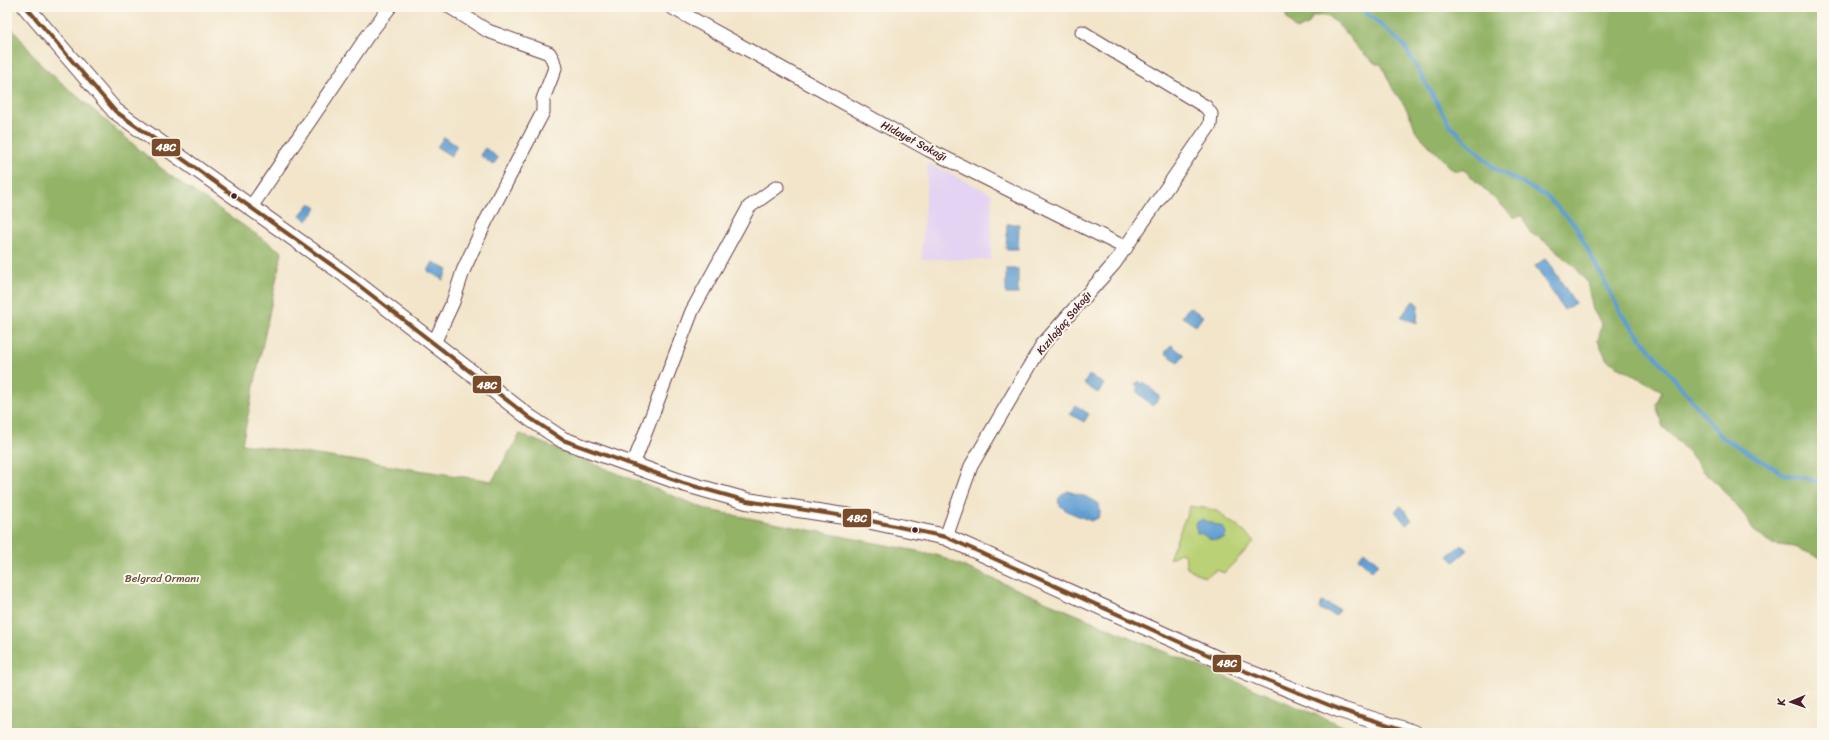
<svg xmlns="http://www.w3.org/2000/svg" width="1829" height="740" viewBox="0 0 1829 740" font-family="Sriracha,sans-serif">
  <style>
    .built { fill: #e4d3f2 }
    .green { fill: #bad175; stroke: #827850 }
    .forest { fill: #93b366; stroke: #6e6948 }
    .water { fill: #609fd2; stroke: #555f7e }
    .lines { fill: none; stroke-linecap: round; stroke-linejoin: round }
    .stream { stroke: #609fd2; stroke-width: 4 }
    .minor-casing { stroke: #633d43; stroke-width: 15 }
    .tertiary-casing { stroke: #633d43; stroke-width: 18 }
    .minor { stroke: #fff; stroke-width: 13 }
    .tertiary { stroke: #fff; stroke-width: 16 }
    .bus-1-casing { stroke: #fbf7ec; stroke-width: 7 }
    .bus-1 { stroke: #7a4b2a; stroke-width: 4 }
    .bus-dot { fill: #4a1f2b; stroke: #fbf7ec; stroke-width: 1.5 }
    .labels { text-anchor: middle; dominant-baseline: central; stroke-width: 4; stroke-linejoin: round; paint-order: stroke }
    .street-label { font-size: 11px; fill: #4a1f2b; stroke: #fbf7ec }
    .park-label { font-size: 11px; fill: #6c5441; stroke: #fbf7ec }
    .line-badge { stroke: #fbf7ec; stroke-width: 1.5 }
    .badge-label { font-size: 11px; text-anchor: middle; font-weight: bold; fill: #fff }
  </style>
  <rect width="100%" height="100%" fill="#fbf7ec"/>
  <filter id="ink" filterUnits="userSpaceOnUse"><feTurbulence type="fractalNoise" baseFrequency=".025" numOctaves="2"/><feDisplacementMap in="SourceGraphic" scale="8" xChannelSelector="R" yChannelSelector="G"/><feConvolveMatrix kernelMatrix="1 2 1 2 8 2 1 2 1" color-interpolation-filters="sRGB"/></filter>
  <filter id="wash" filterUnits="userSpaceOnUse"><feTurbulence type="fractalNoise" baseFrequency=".012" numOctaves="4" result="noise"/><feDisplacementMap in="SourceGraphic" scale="16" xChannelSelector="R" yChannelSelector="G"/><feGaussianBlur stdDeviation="0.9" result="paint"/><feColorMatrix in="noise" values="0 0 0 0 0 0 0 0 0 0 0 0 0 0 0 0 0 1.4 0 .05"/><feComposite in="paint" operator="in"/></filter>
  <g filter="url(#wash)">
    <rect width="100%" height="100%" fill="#f2e5ca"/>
    <polygon class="built" points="928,163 992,194 991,260 921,259"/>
    <path class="green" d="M1190,506C1202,509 1221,507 1226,520L1233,523L1255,541L1224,573L1217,570L1205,577L1187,568L1185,555L1180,553L1169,559Z"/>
    <g class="forest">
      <path d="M1285,7H1822V558L1794,547L1771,544L1753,530L1746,517L1719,485L1705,473L1692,456L1663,427L1656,405L1662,391L1607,360L1598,341L1602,325L1593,310L1587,282L1576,268L1551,246L1540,238L1530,233C1529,226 1524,224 1523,216L1514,217L1464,170H1453L1416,132L1412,120L1405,106L1394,91L1381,64H1376C1369,58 1361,52 1355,45C1349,37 1335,19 1326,16C1323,15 1317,16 1313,16L1308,25L1296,30L1288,20L1284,11Z"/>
      <polygon points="7,22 42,66 168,174 282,252 242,444 492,481 520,434 708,510 937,555 1141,642 1360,733 7,733"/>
    </g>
    <g class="water">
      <polygon points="444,137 457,146 451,156 437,147"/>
      <polygon points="485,148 498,158 493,165 480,155"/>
      <polygon points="310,203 317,208 307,221 300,215"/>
      <polygon points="1007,224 1019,224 1018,249 1006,249"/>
      <polygon points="1546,258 1575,303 1564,310 1535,266"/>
      <polygon points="433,262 448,270 443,280 428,271"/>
      <rect x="1006" y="269" width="12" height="25"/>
      <polygon points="1413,301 1418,304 1417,323 1401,317"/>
      <polygon points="1189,307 1203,316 1196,326 1182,317"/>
      <polygon points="1171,345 1184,355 1178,362 1165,353"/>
      <polygon points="1089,375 1104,384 1098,393 1084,384"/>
      <polygon points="1139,381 1142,384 1144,382 1160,397 1152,406 1136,391 1138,388 1135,385"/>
      <polygon points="1075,405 1089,414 1084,422 1070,414"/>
      <path d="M1068,491C1081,496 1108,499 1098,518L1091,521C1080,516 1040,505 1068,491Z"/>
      <polygon points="1401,506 1412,520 1406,525 1395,511"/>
      <path d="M1203,519L1208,522L1223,527L1226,533L1225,538C1208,544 1207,533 1197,533L1195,523Z"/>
      <polygon points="1462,544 1468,550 1454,562 1448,556"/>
      <polygon points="1364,551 1379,564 1372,571 1358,558"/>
      <polygon points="1322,602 1339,609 1336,616 1319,609"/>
    </g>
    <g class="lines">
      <polyline class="stream" points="1360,7 1404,45 1449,124 1494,168 1546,196 1575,225 1622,315 1722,437 1784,474 1822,482"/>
    </g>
  </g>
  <g filter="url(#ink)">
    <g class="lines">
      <defs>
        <g id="minor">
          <polyline points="671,7 929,150 1126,248"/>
          <polyline points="251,207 366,38 390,7"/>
          <polyline points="434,343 453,302 463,271 486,221 543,112 543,99 555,68 553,60 549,53 488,31 450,7"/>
          <polyline points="633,465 692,311 749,207 777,187"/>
          <polyline points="946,537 971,466 1042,345 1114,264 1210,125 1211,114 1206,107 1082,32"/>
        </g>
        <polyline id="tertiary" points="26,7 115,111 343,273 530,418 563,440 683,483 747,501 857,518 946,537 1235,667 1341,710 1414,733"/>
      </defs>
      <use href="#minor" class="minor-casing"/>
      <use href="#tertiary" class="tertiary-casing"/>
      <use href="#minor" class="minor"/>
      <use href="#tertiary" class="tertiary"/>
      <defs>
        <polyline id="bus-1" points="26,7 115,111 343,273 530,418 563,440 683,483 747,501 857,518 946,537 1235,667 1341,710 1414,733"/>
      </defs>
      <use href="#bus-1" class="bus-1-casing"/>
      <use href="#bus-1" class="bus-1"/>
    </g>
  </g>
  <g class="bus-dot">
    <circle cx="234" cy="196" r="3.5"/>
    <circle cx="915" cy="530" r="3.5"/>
  </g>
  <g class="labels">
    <g class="street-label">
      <text transform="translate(914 141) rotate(28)">Hidayet Sokağı</text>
      <text transform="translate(1064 323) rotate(-50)">Kızılağaç Sokağı</text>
    </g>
    <g class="park-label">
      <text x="162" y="578">Belgrad Ormanı</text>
    </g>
  </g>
  <g class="line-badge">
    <rect x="151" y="138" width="30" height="19" rx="4" fill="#7a4b2a"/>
    <rect x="472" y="375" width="30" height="19" rx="4" fill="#7a4b2a"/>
    <rect x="842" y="508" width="30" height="20" rx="4" fill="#7a4b2a"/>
    <rect x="1212" y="654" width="30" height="19" rx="4" fill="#7a4b2a"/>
  </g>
  <g class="badge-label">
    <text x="166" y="151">48C</text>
    <text x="487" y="389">48C</text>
    <text x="857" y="522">48C</text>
    <text x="1227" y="667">48C</text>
  </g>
  <rect width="1829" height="740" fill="none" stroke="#fbf7ec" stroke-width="24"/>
  <g transform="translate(1791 702) rotate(268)" stroke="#fbf7ec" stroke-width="3" paint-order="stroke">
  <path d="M0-3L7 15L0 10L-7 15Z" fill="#4a1f2b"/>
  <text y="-6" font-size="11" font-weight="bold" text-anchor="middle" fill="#4a1f2b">K</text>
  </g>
</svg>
